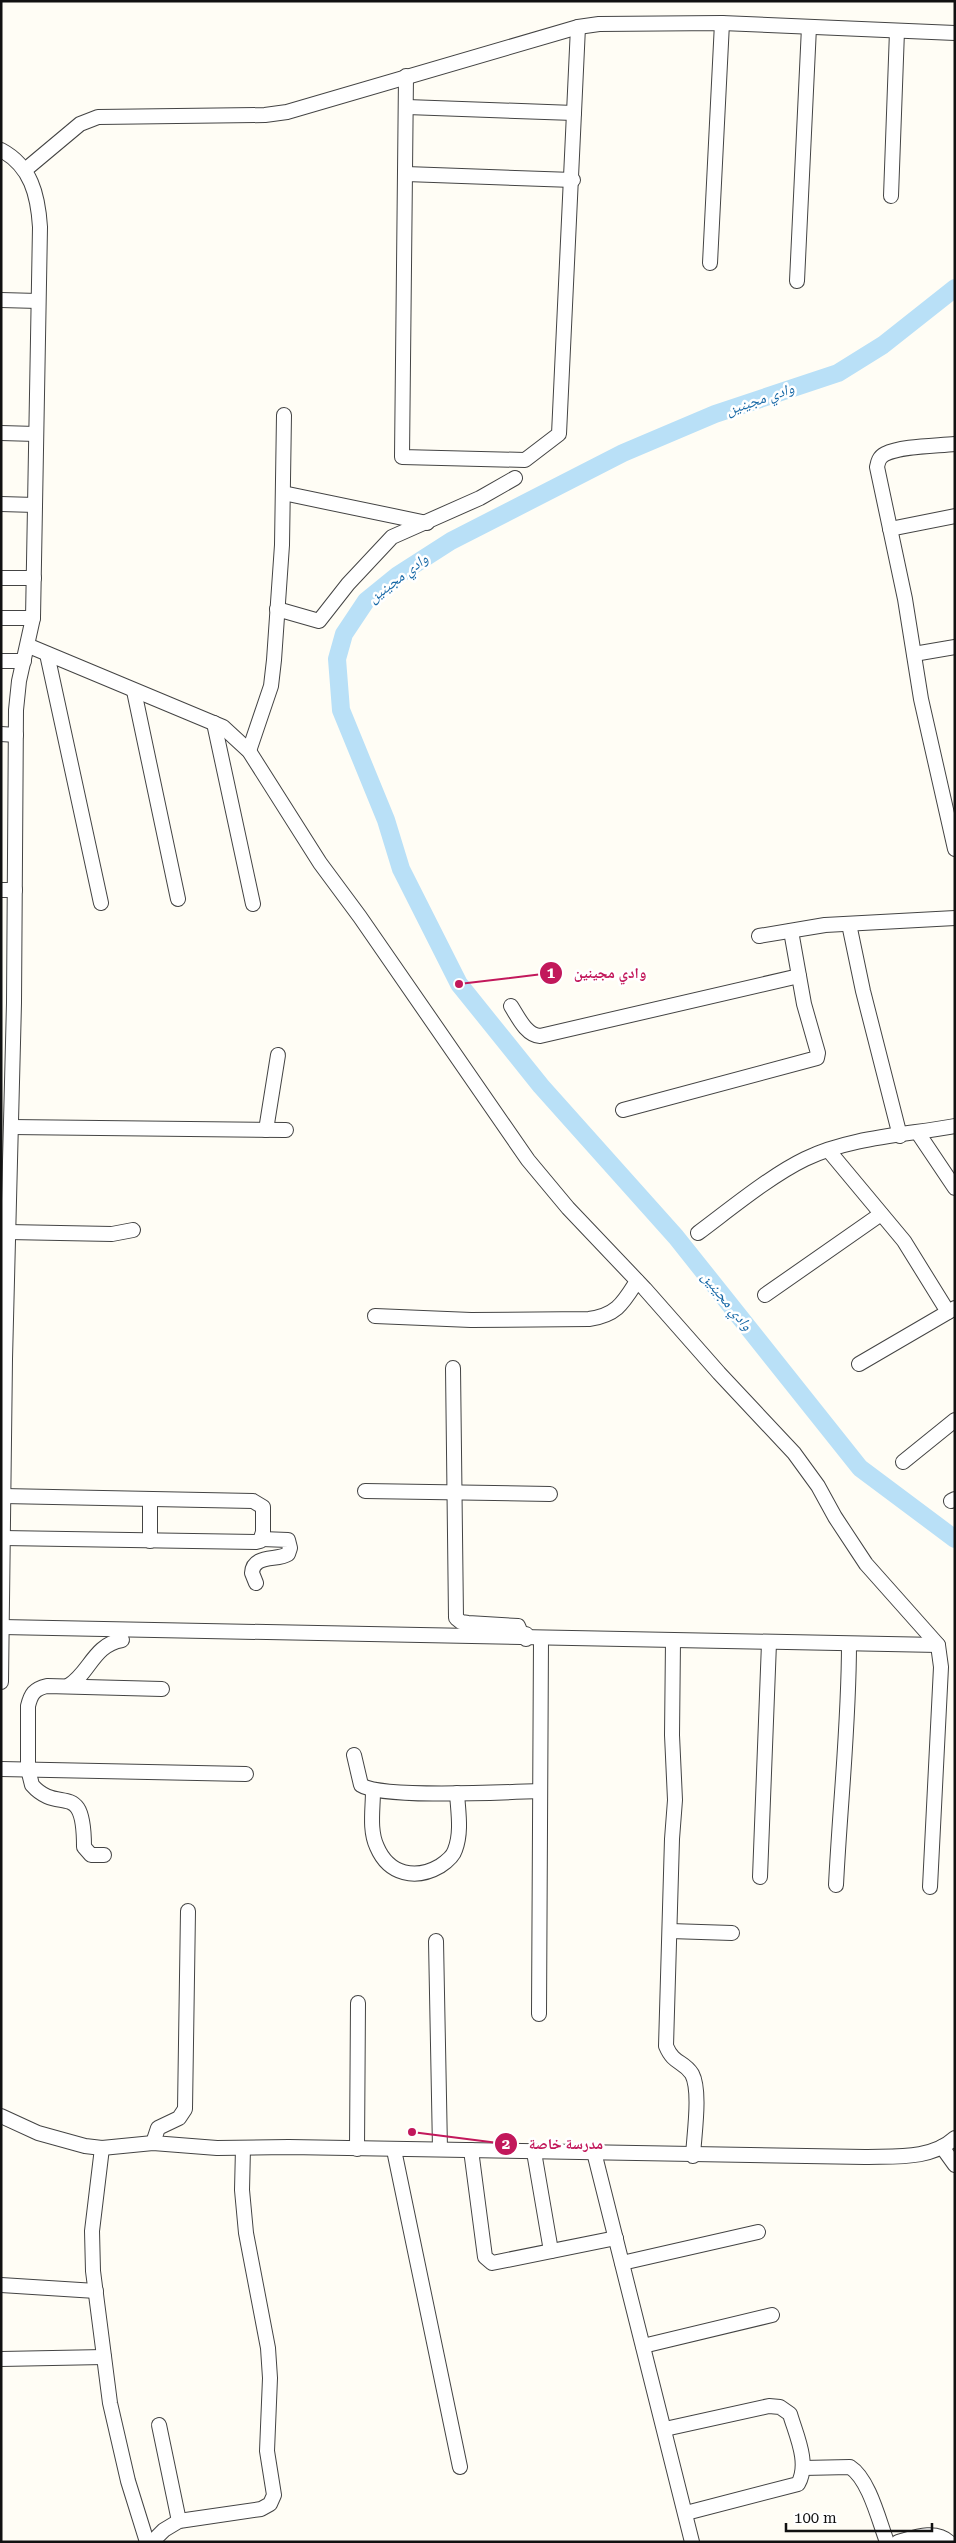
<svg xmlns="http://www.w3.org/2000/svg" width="956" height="2543" viewBox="0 0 956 2543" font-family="'Roboto Serif','Noto Naskh Arabic',serif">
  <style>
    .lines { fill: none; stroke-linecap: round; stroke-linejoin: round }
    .river { stroke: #b9e0f7; stroke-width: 18 }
    .minor-casing { stroke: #444; stroke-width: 16 }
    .minor { stroke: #fff; stroke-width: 14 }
    .labels { text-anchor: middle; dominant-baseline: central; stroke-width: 5; stroke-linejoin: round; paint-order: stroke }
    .water-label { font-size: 15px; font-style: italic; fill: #1768a6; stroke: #fff }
    .leader { fill: none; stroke: #c2185b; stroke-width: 2 }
    .callout-dot { fill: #c2185b; stroke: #fff; stroke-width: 2 }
    .mark-label { font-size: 15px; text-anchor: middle; font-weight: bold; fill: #fff }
    .callout-label { font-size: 15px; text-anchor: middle; font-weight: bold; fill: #c2185b; stroke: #fff; stroke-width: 5; stroke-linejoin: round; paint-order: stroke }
  </style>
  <rect width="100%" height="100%" fill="#fffdf5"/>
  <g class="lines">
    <polyline class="river" points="955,288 883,345 838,373 715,414 623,453 451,541 398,575 366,601 344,634 337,659 341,710 386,820 401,869 459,984 541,1086 676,1237 860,1468 955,1539"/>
    <defs>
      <g id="minor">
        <polyline points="406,76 402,457 525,460 559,434 578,27"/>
        <polyline points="407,107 574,113"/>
        <path d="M1,150C31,166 38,195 40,227L33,618L19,681L16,710L14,1003L5,1359L1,1682"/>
        <polyline points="25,170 80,124 98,117 265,115 287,112 578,27 599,24 722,23 955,33"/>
        <polyline points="406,174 573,180"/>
        <polyline points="891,196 897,31"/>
        <polyline points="710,263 722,23"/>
        <polyline points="797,281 809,27"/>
        <polyline points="1,300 38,301"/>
        <polyline points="1,433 36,434"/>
        <path d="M955,444C935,446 901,446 885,454C879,457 878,462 877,467L905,599L921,699L955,849"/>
        <polyline points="283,493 427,523"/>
        <polyline points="1,504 35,505"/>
        <polyline points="890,529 955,516"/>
        <polyline points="1,578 34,578"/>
        <polyline points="277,609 319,621 348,584 392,537 480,498 515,478"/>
        <polyline points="1,618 33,618"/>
        <polyline points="29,646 223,727 249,751 320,863 360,917 528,1160 568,1208 645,1289 719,1373 794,1453 818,1486 835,1517 866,1564 938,1645 941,1667 930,1887"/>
        <polyline points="47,654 101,903"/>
        <polyline points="914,654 955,647"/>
        <polyline points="1,661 24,661"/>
        <polyline points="134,691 178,899"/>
        <polyline points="214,723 253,904"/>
        <polyline points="1,734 16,735"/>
        <polyline points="249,751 271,686 274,660 282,545 284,415"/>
        <polyline points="1,890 15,890"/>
        <polyline points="849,924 863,991 900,1136"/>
        <polyline points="759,936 825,925 955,918"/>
        <path d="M511,1006C518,1017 526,1035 540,1036L799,976"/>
        <polyline points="623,1110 817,1058 818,1053 804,1004 791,931"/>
        <polyline points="11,1127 286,1130"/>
        <polyline points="266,1130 278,1055"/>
        <polyline points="918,1133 955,1188"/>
        <polyline points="829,1151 904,1241 948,1312"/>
        <polyline points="8,1232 112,1234 133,1230"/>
        <path d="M698,1233C729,1210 770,1176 805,1159C850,1137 906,1135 955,1126"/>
        <polyline points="765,1295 881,1214"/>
        <path d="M375,1316L471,1320L589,1319C617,1315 623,1303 637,1281"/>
        <polyline points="859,1364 955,1308"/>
        <polyline points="453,1368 456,1618 461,1622 468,1623 518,1626 521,1633 526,1634 526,1639"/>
        <polyline points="903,1462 955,1420"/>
        <polyline points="365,1491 550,1494"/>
        <polyline points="3,1496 253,1501 263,1507 263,1532 260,1541 256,1542 3,1538"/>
        <polyline points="951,1501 955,1499"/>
        <polyline points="150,1541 150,1499"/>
        <path d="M256,1583L252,1573C253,1554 277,1561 288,1554L290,1548L288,1540L262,1539"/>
        <polyline points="2,1627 938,1645"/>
        <path d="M673,1641L672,1735L675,1800L672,1839L666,2046C674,2065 683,2060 692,2074C701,2091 694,2135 693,2156"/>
        <path d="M68,1686C90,1673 93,1645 122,1640"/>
        <path d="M354,1755L361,1785C382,1799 508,1792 540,1791"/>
        <polyline points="1,1769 246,1774"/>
        <path d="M373,1791C373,1809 369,1830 377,1847C389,1875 416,1880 440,1866C446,1862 453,1857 455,1850C462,1832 458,1811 457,1793"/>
        <path d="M104,1855H91L84,1847C84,1777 59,1816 32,1785L28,1769V1706C31,1694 34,1689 47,1686L162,1689"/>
        <polyline points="760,1877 769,1643"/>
        <path d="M836,1885C840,1804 849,1725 849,1644"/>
        <polyline points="670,1931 732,1933"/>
        <polyline points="436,1941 440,2149"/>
        <polyline points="539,2014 541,1639"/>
        <path d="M1,2116L38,2133L85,2146L102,2148L153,2143L217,2148L289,2147L865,2157C895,2156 931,2160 955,2138"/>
        <polyline points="153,2143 158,2128 179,2118 185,2109 188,1911"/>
        <polyline points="942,2147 955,2165"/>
        <polyline points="102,2148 92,2231 93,2271 110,2403 128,2481 147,2542"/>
        <polyline points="357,2149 358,2003"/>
        <polyline points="394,2150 460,2467"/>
        <polyline points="471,2150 485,2257 492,2263 616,2238"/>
        <polyline points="534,2152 551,2251"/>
        <polyline points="594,2152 692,2542"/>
        <polyline points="622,2263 758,2232"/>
        <polyline points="1,2285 96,2291"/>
        <polyline points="643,2346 772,2315"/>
        <polyline points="1,2359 104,2357"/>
        <polyline points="159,2425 179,2521"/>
        <path d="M665,2429L769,2406L780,2407L790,2414C796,2435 810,2463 798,2484L686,2513"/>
        <path d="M803,2468L850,2467C869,2479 879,2521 887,2542"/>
        <polyline points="152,2542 164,2530 179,2521 261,2509 270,2504 274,2495 267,2451 270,2378 268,2348 246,2233 242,2190 243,2148"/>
        <path d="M898,2542C913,2538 935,2529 949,2542"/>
      </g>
    </defs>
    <use href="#minor" class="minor-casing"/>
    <use href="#minor" class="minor"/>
  </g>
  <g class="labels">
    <g class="water-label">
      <text transform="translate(760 399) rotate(-19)">وادي مجينين</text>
      <text transform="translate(398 578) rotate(-37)">وادي مجينين</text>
      <text transform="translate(727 1301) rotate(51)">وادي مجينين</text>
    </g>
  </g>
  <path class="leader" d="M459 984L551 973M412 2132L506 2144"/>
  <g class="callout-dot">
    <circle cx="459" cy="984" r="5"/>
    <circle cx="412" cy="2132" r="5"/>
    <circle cx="551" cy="973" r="12"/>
    <circle cx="506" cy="2144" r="12"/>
  </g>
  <g class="mark-label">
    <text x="551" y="978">1</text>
    <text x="506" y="2149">2</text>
  </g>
  <g class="callout-label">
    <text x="610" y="978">وادي مجينين</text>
    <text x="566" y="2149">مدرسة خاصة</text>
  </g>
  <rect width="956" height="2543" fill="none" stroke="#111111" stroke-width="5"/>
  <path d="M786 2523v8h146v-8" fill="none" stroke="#111111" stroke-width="2.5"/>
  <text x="794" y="2523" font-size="15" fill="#111111" stroke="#ffffff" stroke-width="4" paint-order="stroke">100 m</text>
</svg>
